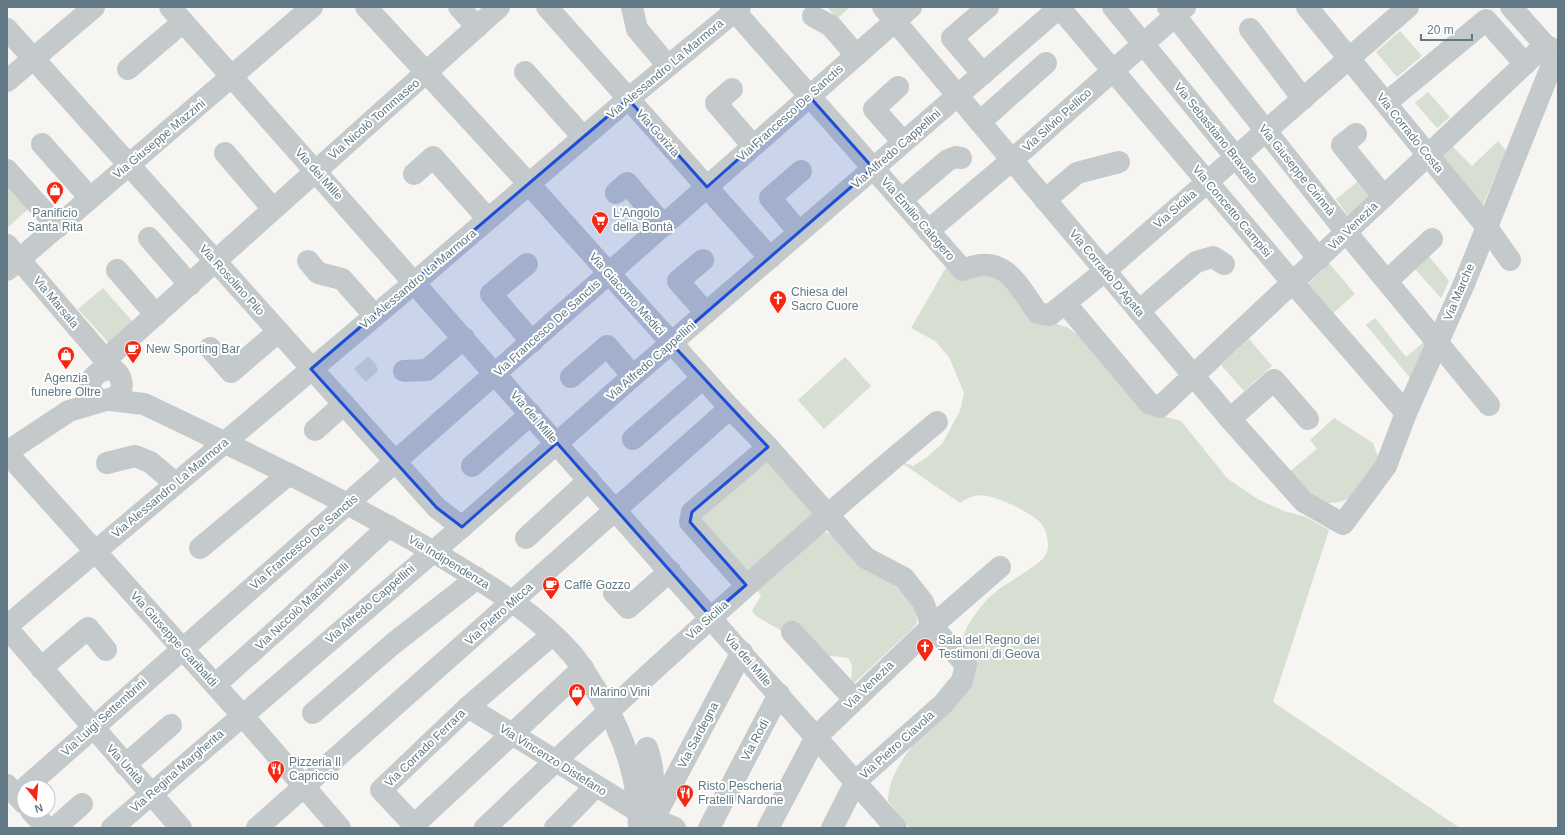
<svg xmlns="http://www.w3.org/2000/svg" width="1565" height="835" viewBox="0 0 1565 835" font-family="Arial,sans-serif">
  <style>
    .green { fill: #d7ded2 }
    .lines { fill: none; stroke-linecap: round; stroke-linejoin: round }
    .minor { stroke: #c4c9cb; stroke-width: 22 }
    .marked { fill: #1d4ed8; fill-opacity: 0.2; stroke: #1d4ed8; stroke-width: 3; stroke-linejoin: round }
    .labels { text-anchor: middle; dominant-baseline: central; stroke-width: 4; stroke-linejoin: round; paint-order: stroke }
    .street-label { font-size: 12px; fill: #617a85; stroke: #fff }
    .poi-label { font-size: 12px; fill: #617a85; stroke: #fff; text-anchor: start }
  </style>
  <rect width="100%" height="100%" fill="#f6f5f1"/>
  <g class="green">
    <polygon points="827,7 850,7 837,19"/>
    <polygon points="1400,31 1422,56 1397,77 1376,52"/>
    <polygon points="1428,92 1450,117 1437,128 1415,103"/>
    <polygon points="1498,141 1506,151 1481,209 1439,157 1452,146 1472,166"/>
    <polygon points="7,177 32,206 8,227 7,226"/>
    <polygon points="1361,179 1373,194 1349,217 1336,199"/>
    <polygon points="1427,254 1449,281 1441,298 1414,268"/>
    <polygon points="1329,263 1355,294 1332,314 1307,285"/>
    <path d="M948,264L987,270L1052,323L1067,327L1077,334L1163,416L1181,421L1228,479L1259,500L1284,511L1306,517L1329,530L1273,702L1460,828H910L888,801C889,761 931,725 958,699C960,676 957,641 970,622C977,611 987,598 998,590C1009,581 1037,567 1045,556C1051,547 1047,529 1040,522C1032,515 1018,507 1008,503C989,496 979,490 960,503L899,461L913,466L926,458L942,444L960,411L964,393L949,357L935,341L911,328Z"/>
    <polygon points="103,288 133,322 112,342 108,342 78,309"/>
    <polygon points="1375,318 1406,357 1424,342 1429,348 1411,379 1366,325"/>
    <polygon points="1249,339 1272,366 1244,391 1221,365"/>
    <polygon points="368,356 376,365 378,371 366,382 354,369"/>
    <polygon points="845,357 871,386 824,429 798,400"/>
    <polygon points="1334,418 1373,443 1379,459 1351,498 1339,502 1319,504 1288,473 1317,449 1310,440"/>
    <polygon points="766,458 814,512 813,518 744,575 698,517"/>
    <path d="M822,531C838,535 846,552 858,563C874,578 899,582 912,603C915,608 916,617 917,623L909,632L851,686L852,665L848,658L824,655L756,616L752,611L761,596L757,590Z"/>
  </g>
  <g class="lines">
    <g class="minor">
      <polyline points="170,7 896,828"/>
      <polyline points="366,7 529,184 730,408 768,447 866,558 904,578 923,602 932,626 966,665 962,681 943,704 856,781 832,828"/>
      <polyline points="459,7 477,27"/>
      <polyline points="547,7 770,258"/>
      <polyline points="632,7 637,29 668,66"/>
      <path d="M731,7L963,270C1004,252 1017,284 1038,313L1050,315L1105,271L1408,7"/>
      <polyline points="883,7 1230,419 1304,502 1343,524 1386,466 1406,413 1464,284 1558,50"/>
      <polyline points="1059,7 1293,283 1406,413"/>
      <polyline points="1113,7 1319,259"/>
      <polyline points="1168,7 1346,232 1489,405"/>
      <polyline points="1307,7 1486,226 1510,260"/>
      <polyline points="1511,7 1545,45 1557,51"/>
      <polyline points="813,16 831,26 856,55"/>
      <polyline points="7,29 437,508 462,527"/>
      <polyline points="1250,29 1303,99"/>
      <polyline points="128,69 183,22"/>
      <polyline points="525,72 583,137"/>
      <polyline points="983,74 952,38 988,7"/>
      <polyline points="7,81 94,7"/>
      <polyline points="898,87 874,109 903,142"/>
      <polyline points="732,89 716,103 753,146"/>
      <polyline points="1386,103 1486,20 1525,64"/>
      <polyline points="980,122 1046,63"/>
      <polyline points="1356,134 1342,145 1384,197"/>
      <polyline points="42,144 90,198"/>
      <polyline points="225,153 273,209"/>
      <polyline points="7,170 58,227"/>
      <polyline points="414,174 433,157 488,219"/>
      <polyline points="616,193 627,183 664,226"/>
      <polyline points="901,200 948,160 956,157 961,158"/>
      <polyline points="1045,200 1077,173 1119,162"/>
      <polyline points="928,231 1012,160 1185,7"/>
      <polyline points="799,232 770,198 801,171"/>
      <polyline points="149,238 190,285"/>
      <polyline points="7,245 114,370"/>
      <polyline points="703,260 678,281 706,313"/>
      <polyline points="308,261 318,273 342,279 375,316"/>
      <polyline points="527,264 491,294 532,342"/>
      <polyline points="7,270 312,7"/>
      <polyline points="117,270 156,315"/>
      <polyline points="1387,281 1432,239"/>
      <polyline points="1066,304 1149,403 1160,407 1545,45"/>
      <polyline points="1139,311 1196,262 1213,257 1224,264"/>
      <polyline points="210,348 231,372 278,332"/>
      <polyline points="105,360 499,7"/>
      <polyline points="404,371 427,370 464,338"/>
      <polyline points="571,377 607,346 633,376"/>
      <path d="M110,400L144,404C245,452 346,500 442,557C488,585 536,613 572,654C581,665 588,677 595,688C623,731 639,776 639,828"/>
      <polyline points="1230,419 1274,380 1308,419"/>
      <polyline points="315,430 344,404"/>
      <polyline points="633,439 703,378"/>
      <path d="M7,452L69,411L116,397C121,392 123,387 121,380C113,353 69,385 103,401"/>
      <polyline points="7,453 242,715 340,828"/>
      <polyline points="107,463 135,456 150,462 175,483"/>
      <polyline points="472,466 531,414"/>
      <polyline points="526,538 589,480"/>
      <polyline points="200,548 289,474"/>
      <polyline points="746,585 690,522 692,512 768,447"/>
      <polyline points="614,593 628,608 670,571"/>
      <polyline points="7,626 415,282 628,99 740,7"/>
      <polyline points="7,628 181,828"/>
      <polyline points="792,632 854,699"/>
      <polyline points="552,635 468,707 381,790 414,825 583,668"/>
      <polyline points="41,668 88,628 106,650"/>
      <polyline points="215,685 290,618 389,526"/>
      <polyline points="468,707 639,812 675,828"/>
      <polyline points="313,713 394,643 477,578"/>
      <path d="M647,748C654,767 653,778 653,798L660,806"/>
      <polyline points="125,765 171,725"/>
      <polyline points="7,785 24,803"/>
      <polyline points="26,787 911,7"/>
      <polyline points="31,811 47,828"/>
      <polyline points="654,818 742,652"/>
      <polyline points="55,828 82,804"/>
      <polyline points="112,828 462,527 633,376 1060,7"/>
      <polyline points="257,828 730,408"/>
      <path d="M485,828C631,688 781,552 937,422"/>
      <polyline points="555,828 596,786"/>
      <polyline points="709,828 779,694"/>
      <polyline points="768,828 816,737 932,626 1000,567"/>
    </g>
  </g>
  <path class="marked" d="M809,96L873,168L671,343L768,447L692,512L690,522L746,585L710,616L557,443L462,527L437,508L311,369L628,99L707,187Z"/>
  <defs>
    <symbol id="shop-pin" viewBox="-11 -11 22 30"><path d="M0 17L-7.5 6A9.5 9.5 0 1 1 7.5 6Z" fill="#f52612" stroke="#fff"/><path d="M-5-2.5h2.3a2.7 3.5 0 0 1 5.4 0H5L5.5 6h-11ZM-1.5-2.5h3a1.5 2.3 0 0 0-3 0Z" fill="#fff"/></symbol>
    <symbol id="supermarket-pin" viewBox="-11 -11 22 30"><path d="M0 17L-7.5 6A9.5 9.5 0 1 1 7.5 6Z" fill="#f52612" stroke="#fff"/><path d="M-6-5.5h2.5l.6 2H6L4.5 2H-2.5L-4.4-4H-6ZM-1.5 3.2a1.3 1.3 0 1 0 .1 0ZM3 3.2a1.3 1.3 0 1 0 .1 0Z" fill="#fff"/></symbol>
    <symbol id="church-pin" viewBox="-11 -11 22 30"><path d="M0 17L-7.5 6A9.5 9.5 0 1 1 7.5 6Z" fill="#f52612" stroke="#fff"/><path d="M-1.2-6h2.4v3.5h3.3v2.4h-3.3V6h-2.4V-.1h-3.3v-2.4h3.3Z" fill="#fff"/></symbol>
    <symbol id="cafe-pin" viewBox="-11 -11 22 30"><path d="M0 17L-7.5 6A9.5 9.5 0 1 1 7.5 6Z" fill="#f52612" stroke="#fff"/><path d="M-5.5-4.5H6V0H3Q3 3.5 0 3.5H-2.5Q-5.5 3.5-5.5 0ZM3-3.2v2h1.7v-2ZM-6 4.5H4V6H-6Z" fill="#fff"/></symbol>
    <symbol id="restaurant-pin" viewBox="-11 -11 22 30"><path d="M0 17L-7.5 6A9.5 9.5 0 1 1 7.5 6Z" fill="#f52612" stroke="#fff"/><path d="M-5-6h1v4h1v-4h1v4h1v-4h1v5L-1.5 .5V6h-2V.5L-5-1ZM5-6V6H3V1.5H1.5Q1.5-4 5-6Z" fill="#fff"/></symbol>
  </defs>
  <g fill-rule="evenodd">
    <use href="#shop-pin" x="45" y="180" width="20" height="27"/>
    <use href="#supermarket-pin" x="590" y="210" width="20" height="27"/>
    <use href="#church-pin" x="768" y="289" width="20" height="27"/>
    <use href="#cafe-pin" x="123" y="339" width="20" height="27"/>
    <use href="#shop-pin" x="56" y="345" width="20" height="27"/>
    <use href="#cafe-pin" x="541" y="575" width="20" height="27"/>
    <use href="#church-pin" x="915" y="637" width="20" height="27"/>
    <use href="#shop-pin" x="567" y="682" width="20" height="27"/>
    <use href="#restaurant-pin" x="266" y="759" width="20" height="27"/>
    <use href="#restaurant-pin" x="675" y="783" width="20" height="27"/>
  </g>
  <g class="labels">
    <g class="street-label">
      <text transform="translate(665 69) rotate(-40)">Via Alessandro La Marmora</text>
      <text transform="translate(790 113) rotate(-42)">Via Francesco De Sanctis</text>
      <text transform="translate(374 119) rotate(-41)">Via Nicolò Tommaseo</text>
      <text transform="translate(1057 120) rotate(-42)">Via Silvio Pellico</text>
      <text transform="translate(658 133) rotate(48)">Via Gorizia</text>
      <text transform="translate(1216 133) rotate(51)">Via Sebastiano Bravato</text>
      <text transform="translate(1410 133) rotate(51)">Via Corrado Costa</text>
      <text transform="translate(159 139) rotate(-40)">Via Giuseppe Mazzini</text>
      <text transform="translate(896 149) rotate(-41)">Via Alfredo Cappellini</text>
      <text transform="translate(1297 170) rotate(51)">Via Giuseppe Cirinnà</text>
      <text transform="translate(319 174) rotate(48)">Via dei Mille</text>
      <text transform="translate(1175 209) rotate(-41)">Via Sicilia</text>
      <text transform="translate(1232 211) rotate(50)">Via Concetto Campisi</text>
      <text transform="translate(918 219) rotate(49)">Via Emilio Calogero</text>
      <text transform="translate(1353 226) rotate(-44)">Via Venezia</text>
      <text transform="translate(1107 273) rotate(50)">Via Corrado D'Agata</text>
      <text transform="translate(418 279) rotate(-40)">Via Alessandro La Marmora</text>
      <text transform="translate(232 280) rotate(48)">Via Rosolino Pilo</text>
      <text transform="translate(1459 292) rotate(-67)">Via Marche</text>
      <text transform="translate(627 294) rotate(48)">Via Giacomo Medici</text>
      <text transform="translate(56 302) rotate(50)">Via Marsala</text>
      <text transform="translate(547 328) rotate(-42)">Via Francesco De Sanctis</text>
      <text transform="translate(651 361) rotate(-41)">Via Alfredo Cappellini</text>
      <text transform="translate(534 417) rotate(49)">Via dei Mille</text>
      <text transform="translate(170 488) rotate(-40)">Via Alessandro La Marmora</text>
      <text transform="translate(304 542) rotate(-41)">Via Francesco De Sanctis</text>
      <text transform="translate(449 562) rotate(31)">Via Indipendenza</text>
      <text transform="translate(370 604) rotate(-41)">Via Alfredo Cappellini</text>
      <text transform="translate(302 606) rotate(-43)">Via Niccolò Machiavelli</text>
      <text transform="translate(499 614) rotate(-42)">Via Pietro Micca</text>
      <text transform="translate(707 620) rotate(-42)">Via Sicilia</text>
      <text transform="translate(174 639) rotate(48)">Via Giuseppe Garibaldi</text>
      <text transform="translate(748 660) rotate(49)">Via dei Mille</text>
      <text transform="translate(869 685) rotate(-44)">Via Venezia</text>
      <text transform="translate(104 717) rotate(-42)">Via Luigi Settembrini</text>
      <text transform="translate(698 735) rotate(-62)">Via Sardegna</text>
      <text transform="translate(755 740) rotate(-62)">Via Rodi</text>
      <text transform="translate(897 745) rotate(-42)">Via Pietro Ciavola</text>
      <text transform="translate(425 748) rotate(-44)">Via Corrado Ferrara</text>
      <text transform="translate(553 760) rotate(32)">Via Vincenzo Distefano</text>
      <text transform="translate(125 764) rotate(48)">Via Unità</text>
      <text transform="translate(177 771) rotate(-41)">Via Regina Margherita</text>
    </g>
    <g class="poi-label">
      <text x="55" y="213" text-anchor="middle">Panificio<tspan x="55" dy="14">Santa Rita</tspan></text>
      <text x="613" y="213">L'Angolo<tspan x="613" dy="14">della Bontà</tspan></text>
      <text x="791" y="292">Chiesa del<tspan x="791" dy="14">Sacro Cuore</tspan></text>
      <text x="146" y="349">New Sporting Bar</text>
      <text x="66" y="378" text-anchor="middle">Agenzia<tspan x="66" dy="14">funebre Oltre</tspan></text>
      <text x="564" y="585">Caffè Gozzo</text>
      <text x="938" y="640">Sala del Regno dei<tspan x="938" dy="14">Testimoni di Geova</tspan></text>
      <text x="590" y="692">Marino Vini</text>
      <text x="289" y="762">Pizzeria Il<tspan x="289" dy="14">Capriccio</tspan></text>
      <text x="698" y="786">Risto Pescheria<tspan x="698" dy="14">Fratelli Nardone</tspan></text>
    </g>
  </g>
  <rect width="1565" height="835" fill="none" stroke="#617a85" stroke-width="16"/>
  <g transform="translate(36 799) rotate(163)"><circle r="19" fill="#ffffff" stroke="#c0cace"/>
  <path d="M0-3L7 15L0 10L-7 15Z" fill="#f52612"/>
  <text y="-6" font-size="11" font-weight="bold" text-anchor="middle" fill="#617a85">N</text>
  </g>
  <path d="M1421 34v6h51v-6" fill="none" stroke="#617a85" stroke-width="2"/>
  <text x="1427" y="34" font-size="12" fill="#617a85" stroke="#ffffff" stroke-width="3" paint-order="stroke">20 m</text>
</svg>
